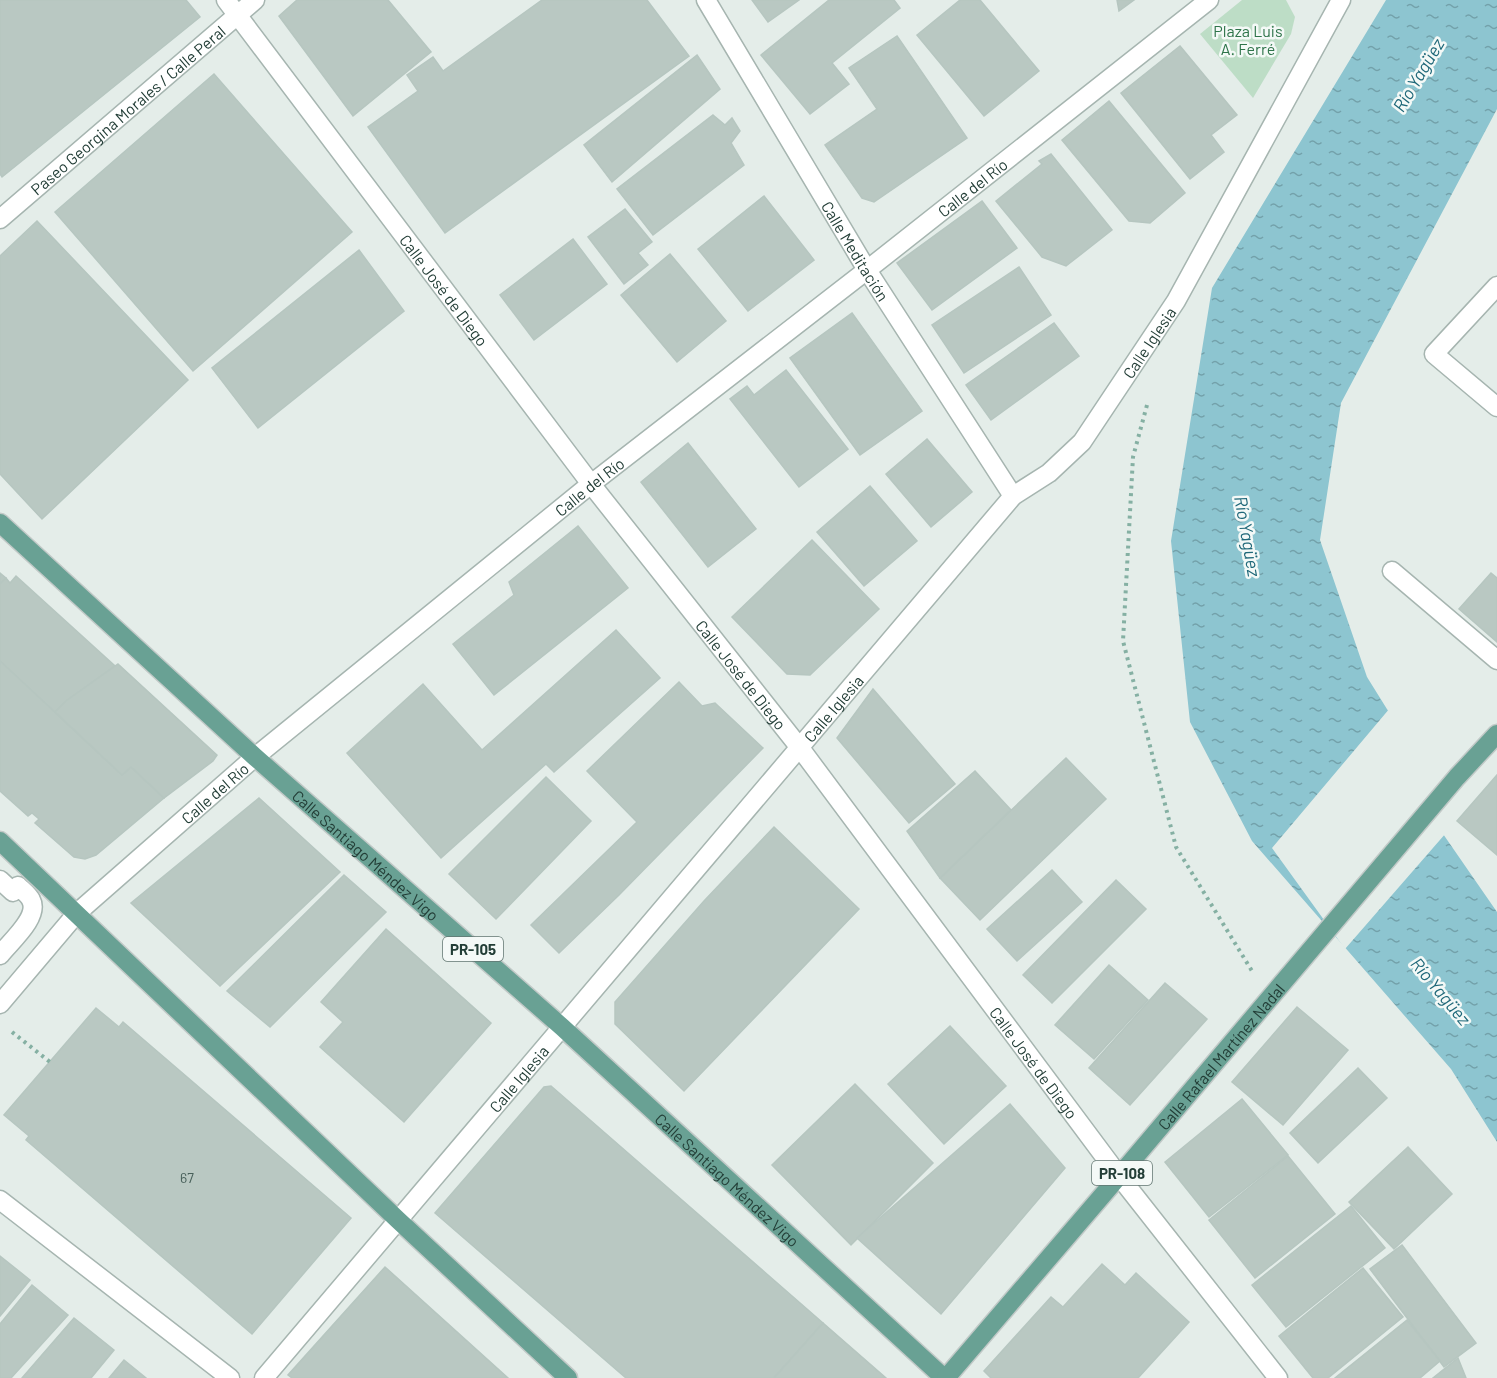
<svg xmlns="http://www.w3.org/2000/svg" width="1497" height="1378" viewBox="0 0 1497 1378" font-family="Barlow,sans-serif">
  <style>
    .green { fill: #bdddc6 }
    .water { fill: url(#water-ripples) }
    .pier { fill: #e4ede9 }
    .building { fill: #b9c8c2; stroke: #b6c6c0; stroke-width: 1.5 }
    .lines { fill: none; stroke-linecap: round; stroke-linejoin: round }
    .minor-casing { stroke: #a6b5b0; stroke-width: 21 }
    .major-casing { stroke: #c1c9c7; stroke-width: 21 }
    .path { stroke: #85b0a3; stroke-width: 4; stroke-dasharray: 3 4.5; stroke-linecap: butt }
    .minor { stroke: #fff; stroke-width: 18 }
    .major { stroke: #69a194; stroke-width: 18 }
    .labels { text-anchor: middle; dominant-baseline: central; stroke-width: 5; stroke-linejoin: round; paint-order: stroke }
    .number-label { font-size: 14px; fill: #48605a }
    .shield { fill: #f4f9f7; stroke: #627671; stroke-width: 1.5 }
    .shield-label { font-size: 15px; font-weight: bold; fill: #233e37 }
    .park-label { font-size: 16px; fill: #2e744a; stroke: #f4f9f7 }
    .street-label { font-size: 16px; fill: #233e37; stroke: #f4f9f7 }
    .water-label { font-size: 18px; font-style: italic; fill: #1f6879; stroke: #f4f9f7 }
  </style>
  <defs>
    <pattern id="water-ripples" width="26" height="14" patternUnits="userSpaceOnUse" patternTransform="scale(1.5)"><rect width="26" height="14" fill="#8dc5d0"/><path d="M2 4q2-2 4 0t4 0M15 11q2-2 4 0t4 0" fill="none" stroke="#73a1aa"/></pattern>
  </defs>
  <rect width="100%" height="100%" fill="#e4ede9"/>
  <polygon class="green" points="1242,0 1286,0 1295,17 1291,34 1253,98 1200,34"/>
  <polygon class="water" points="1386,0 1497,0 1497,109 1341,403 1320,540 1367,677 1400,730 1432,818 1497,912 1497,1142 1451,1069 1252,841 1190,722 1171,541 1212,288"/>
  <polygon class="pier" points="1390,708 1403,729 1435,817 1446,833 1345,949 1272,848"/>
  <g class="building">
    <polygon points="0,0 186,0 200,17 2,177 0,174"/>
    <polygon points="297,0 388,0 431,52 353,116 279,16"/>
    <polygon points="542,0 647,0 689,56 445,233 368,127 418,91 407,75 433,57 443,71"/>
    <polygon points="752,0 799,0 768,22"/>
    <polygon points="829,0 894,0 900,8 832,63 849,84 810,114 761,55"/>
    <polygon points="960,0 980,0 1039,71 984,116 917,35"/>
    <polygon points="1117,0 1134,0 1119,11"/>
    <polygon points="897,36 967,138 874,202 862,198 825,145 877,109 849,68"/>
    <polygon points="1180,46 1237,115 1211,135 1224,152 1190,179 1121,93"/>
    <polygon points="697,55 720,89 612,182 584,145"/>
    <polygon points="214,74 352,232 193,371 55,212"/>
    <polygon points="1109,101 1185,193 1150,223 1129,221 1062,140"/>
    <polygon points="713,115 725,125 732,118 740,131 731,143 744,165 653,235 617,189"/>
    <polygon points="1051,154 1112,230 1066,266 1042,257 996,201 1042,164 1039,161"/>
    <polygon points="764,196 814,260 748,311 698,249"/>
    <polygon points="982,201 1017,248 932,310 897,263"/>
    <polygon points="625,209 652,242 638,253 648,265 624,284 588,237"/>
    <polygon points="37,221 188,380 42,519 0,474 0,256"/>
    <polygon points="573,239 607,284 534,340 500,295"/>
    <polygon points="359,250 404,311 258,428 212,368"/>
    <polygon points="670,254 726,321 677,362 621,295"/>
    <polygon points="1019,267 1051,315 964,373 932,325"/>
    <polygon points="852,313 922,411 860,455 790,358"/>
    <polygon points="1054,323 1079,356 991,420 966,385"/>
    <polygon points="786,370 848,449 799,487 730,399 747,386 754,395"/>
    <polygon points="927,439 972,492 931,527 886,474"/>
    <polygon points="688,443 756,529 708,567 641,482"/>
    <polygon points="870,486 917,541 864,586 817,532"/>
    <polygon points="578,526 628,588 494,695 453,644 514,595 509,582"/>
    <polygon points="812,540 879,609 810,675 787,674 732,617"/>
    <polygon points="0,573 6,578 0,584"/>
    <polygon points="1491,573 1497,578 1497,642 1459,609"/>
    <polygon points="16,576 115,666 66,701 55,712 0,661 0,584 6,578 10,583"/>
    <polygon points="616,630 660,678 554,772 546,764 441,858 347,753 423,684 482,750"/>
    <polygon points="0,661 122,775 131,767 164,798 96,855 85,859 74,857 35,823 39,819 32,813 28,816 0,791"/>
    <polygon points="118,664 217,755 213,761 164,798 131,767 122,775 55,712 66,701"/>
    <polygon points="679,682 702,706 715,703 763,748 619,895 559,953 531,925 637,822 587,771"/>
    <polygon points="873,689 955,784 909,823 837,738"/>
    <polygon points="1066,758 1106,799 980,920 940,878"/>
    <polygon points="975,771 1011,810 940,878 907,831"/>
    <polygon points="1497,775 1497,855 1457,821"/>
    <polygon points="546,777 591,821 496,919 449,874"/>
    <polygon points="259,798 340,872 220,986 131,903"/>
    <polygon points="774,827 859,909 684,1091 615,1024 615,1002 704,901"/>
    <polygon points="1052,870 1082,902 1017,961 987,929"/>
    <polygon points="344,875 386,912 270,1027 227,991"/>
    <polygon points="1116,880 1146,909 1052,1003 1023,975"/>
    <polygon points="386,929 491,1023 404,1122 320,1047 343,1022 321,1002"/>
    <polygon points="1109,965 1148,1000 1094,1059 1055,1025"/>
    <polygon points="1165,983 1207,1019 1130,1105 1089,1068"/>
    <polygon points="1297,1007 1348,1050 1283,1125 1232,1082"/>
    <polygon points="96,1008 119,1027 123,1022 351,1218 252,1334 26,1140 29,1136 4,1115"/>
    <polygon points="950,1026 1006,1086 944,1144 888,1084"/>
    <polygon points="1358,1068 1387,1098 1318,1163 1290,1133"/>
    <polygon points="855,1084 933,1163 851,1245 772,1165"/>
    <polygon points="551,1086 823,1323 774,1378 626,1378 435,1213 544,1087"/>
    <polygon points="1242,1099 1288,1155 1209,1217 1165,1162"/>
    <polygon points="1010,1104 1065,1168 941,1314 857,1238"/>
    <polygon points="1408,1147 1452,1194 1394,1249 1349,1202"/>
    <polygon points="1288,1156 1335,1214 1255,1278 1209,1220"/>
    <polygon points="1351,1206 1385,1248 1286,1327 1252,1285"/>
    <polygon points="1402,1245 1476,1343 1444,1367 1370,1269"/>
    <polygon points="0,1256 30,1280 0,1316"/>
    <polygon points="1102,1264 1125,1285 1136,1273 1189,1322 1138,1378 991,1378 984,1371 1051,1297 1063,1307"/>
    <polygon points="385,1267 508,1378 292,1378 288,1375"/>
    <polygon points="1363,1268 1403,1317 1328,1378 1313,1378 1279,1336"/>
    <polygon points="32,1285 68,1315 11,1378 0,1378 0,1324"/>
    <polygon points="74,1318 114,1350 91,1378 22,1378"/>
    <polygon points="1407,1320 1440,1361 1420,1378 1335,1378"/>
    <polygon points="823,1323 886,1378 774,1378"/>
    <polygon points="1458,1358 1466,1378 1433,1378"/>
    <polygon points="124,1360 146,1378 109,1378"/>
  </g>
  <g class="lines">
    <defs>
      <g id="minor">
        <path id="s1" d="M226,0L591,484L800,748L1119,1176L1278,1378"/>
        <path id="s2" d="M706,0L867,270L1013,496"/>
        <path id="s3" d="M0,219L255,0"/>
        <polyline points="1497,286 1434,354 1497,407"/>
        <polyline points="1392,571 1497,660"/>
        <path d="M0,880L13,892L18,886C22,890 29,895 31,900C40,917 10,942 0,955"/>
        <path id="s4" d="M0,1004L77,913L255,757L591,484L867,270L1209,0"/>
        <polyline points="0,1200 230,1378"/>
        <path id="s5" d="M264,1378L1013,496L1049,473L1082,442L1176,301L1341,0"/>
      </g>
      <g id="major">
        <path id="s6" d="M0,523L255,757L562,1027L944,1378"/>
        <polyline points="0,841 398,1220 568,1378"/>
        <path id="s7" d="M946,1378L1119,1176L1457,777L1497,734"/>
      </g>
    </defs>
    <use href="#minor" class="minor-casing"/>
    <use href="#major" class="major-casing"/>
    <g class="path">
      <polyline points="1147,405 1133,457 1123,641 1176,847 1252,971"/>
      <polyline points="12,1032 50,1062"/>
    </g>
    <use href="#minor" class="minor"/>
    <use href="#major" class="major"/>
  </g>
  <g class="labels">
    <g class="number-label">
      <text x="187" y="1177">67</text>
    </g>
    <g class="shield">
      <rect x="443" y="937" width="60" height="24" rx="4.5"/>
      <rect x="1092" y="1161" width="60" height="24" rx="4.5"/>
    </g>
    <g class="shield-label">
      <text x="473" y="949">PR-105</text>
      <text x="1122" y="1173">PR-108</text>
    </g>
    <g class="park-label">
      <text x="1248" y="30">Plaza Luis<tspan x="1248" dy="18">A. Ferré</tspan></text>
    </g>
    <g class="street-label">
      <text stroke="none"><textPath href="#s3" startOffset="168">Paseo Georgina Morales / Calle Peral</textPath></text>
      <text stroke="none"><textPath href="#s4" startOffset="1272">Calle del Río</textPath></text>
      <text stroke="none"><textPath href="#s2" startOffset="292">Calle Meditación</textPath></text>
      <text stroke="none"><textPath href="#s1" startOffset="363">Calle José de Diego</textPath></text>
      <text stroke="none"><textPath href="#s5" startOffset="1365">Calle Iglesia</textPath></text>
      <text stroke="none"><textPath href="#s4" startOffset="786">Calle del Río</textPath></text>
      <text stroke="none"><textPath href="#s1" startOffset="849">Calle José de Diego</textPath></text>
      <text stroke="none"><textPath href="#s5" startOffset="879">Calle Iglesia</textPath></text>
      <text stroke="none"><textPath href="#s4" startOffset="302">Calle del Río</textPath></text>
      <text stroke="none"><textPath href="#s6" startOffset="494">Calle Santiago Méndez Vigo</textPath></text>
      <text stroke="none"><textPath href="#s7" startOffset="423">Calle Rafael Martínez Nadal</textPath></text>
      <text stroke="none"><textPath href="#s1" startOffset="1335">Calle José de Diego</textPath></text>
      <text stroke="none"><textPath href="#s5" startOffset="393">Calle Iglesia</textPath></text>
      <text stroke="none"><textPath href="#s6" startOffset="980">Calle Santiago Méndez Vigo</textPath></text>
    </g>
    <g class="water-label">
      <text transform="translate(1418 75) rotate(-59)">Río Yagüez</text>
      <text transform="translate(1248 536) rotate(80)">Río Yagüez</text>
      <text transform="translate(1441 991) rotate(50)">Río Yagüez</text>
    </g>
  </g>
</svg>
